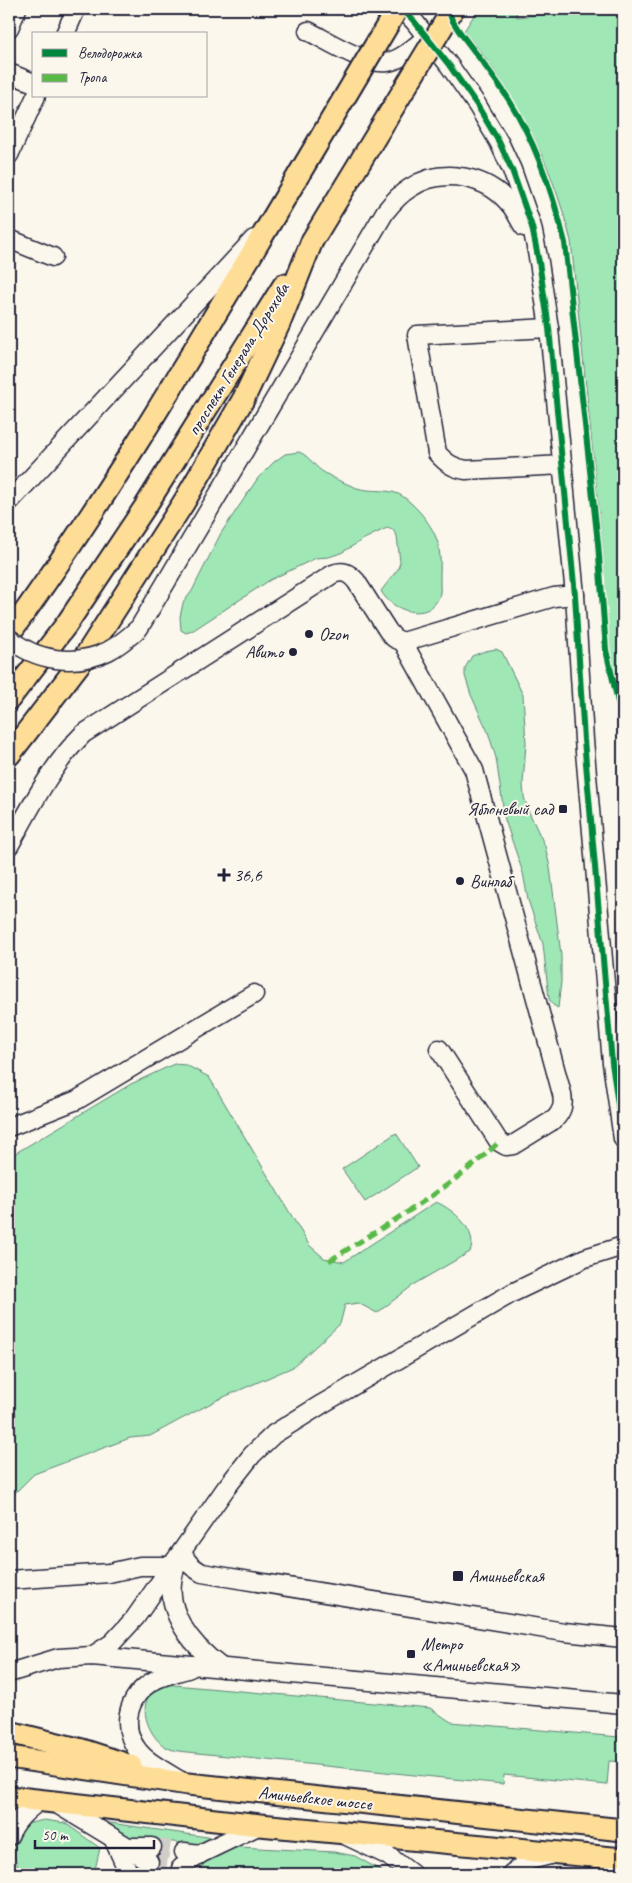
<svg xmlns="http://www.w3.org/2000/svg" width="632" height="1883" viewBox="0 0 632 1883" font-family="Caveat,sans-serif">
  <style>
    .green { fill: #9fe7b5; stroke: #608478 }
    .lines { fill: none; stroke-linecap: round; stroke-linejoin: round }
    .minor-tunnel { stroke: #d0ccc9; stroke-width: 18; stroke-dasharray: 18 9; stroke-linecap: butt }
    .minor-casing { stroke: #22223b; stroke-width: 21 }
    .major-casing { stroke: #22223b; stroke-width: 25 }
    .minor { stroke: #fbf7ec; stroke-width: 18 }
    .major { stroke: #fedd96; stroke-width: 21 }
    .minor-bridge-casing { stroke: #22223b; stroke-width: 21; stroke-linecap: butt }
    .major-bridge-casing { stroke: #22223b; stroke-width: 25; stroke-linecap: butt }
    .minor-bridge { stroke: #fbf7ec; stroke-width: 18 }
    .major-bridge { stroke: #fedd96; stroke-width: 21 }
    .quiet { stroke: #58b947; stroke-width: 5; stroke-dasharray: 10 5; stroke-linecap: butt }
    .cycleway-casing { stroke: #fbf7ec; stroke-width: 9 }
    .cycleway { stroke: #00873e; stroke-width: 6 }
    .poi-dot { fill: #22223b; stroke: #fbf7ec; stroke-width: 2 }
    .labels { text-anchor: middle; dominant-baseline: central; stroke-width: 4; stroke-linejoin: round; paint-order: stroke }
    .street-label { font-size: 18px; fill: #22223b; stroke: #fbf7ec }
    .poi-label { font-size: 18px; fill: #22223b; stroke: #fbf7ec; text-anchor: start }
  </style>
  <rect width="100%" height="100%" fill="#fbf7ec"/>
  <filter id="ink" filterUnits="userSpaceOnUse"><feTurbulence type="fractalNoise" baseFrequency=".02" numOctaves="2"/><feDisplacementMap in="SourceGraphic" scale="10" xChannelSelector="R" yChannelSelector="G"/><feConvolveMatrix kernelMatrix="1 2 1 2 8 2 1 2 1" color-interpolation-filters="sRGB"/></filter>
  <g filter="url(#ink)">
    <g class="green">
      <path d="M478,9H516L517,17L555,13V9H623V709L609,648L602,542L571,241C550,158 518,97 464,31Z"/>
      <path d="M299,452C310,456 315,468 325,473C334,479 347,484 357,488C372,493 392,487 405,498C419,509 436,529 439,548C441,559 440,571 440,582C440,587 441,592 439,597C428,623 391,611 381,591L398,569L400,562L397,536L393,530L387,528L364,539L341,553L329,557L316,558L270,580L192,631L186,633L181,630L180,617L183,603L192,591L221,533L258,478L274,462L285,454Z"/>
      <polygon points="496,649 502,652 523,695 526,743 523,784 524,797 528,810 545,846 550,867 561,955 561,982 558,1008 553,1005 549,999 543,944 528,900 523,873 505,820 496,758 488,732 471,695 465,676 465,668 472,656 485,651"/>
      <path d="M174,1064L186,1065L209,1077L309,1245L324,1258L344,1262L436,1202C453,1209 479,1231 470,1252L416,1283L377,1313L358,1303L345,1305L340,1324L293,1367L217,1400L150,1436L130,1438L34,1474L9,1499V1157L131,1084Z"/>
      <polygon points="396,1133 418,1167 365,1202 342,1169"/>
      <path d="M163,1684L430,1708L451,1722L619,1737L623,1736V1762L609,1761L607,1785L504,1775L503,1784L178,1751C174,1750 168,1749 164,1746C150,1736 138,1710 150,1694C154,1691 159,1687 163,1684Z"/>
      <path d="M44,1820L65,1823L100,1848L94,1874H21C11,1851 11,1844 26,1824Z"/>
      <polygon points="96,1821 214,1838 200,1845 119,1836"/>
      <polygon points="239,1847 334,1852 355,1856 387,1874 197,1874 209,1856"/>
    </g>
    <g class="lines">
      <g class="minor-tunnel">
        <polyline points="152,1847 184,1852"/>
        <polyline points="149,1862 181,1868"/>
      </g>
      <defs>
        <g id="minor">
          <polyline points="402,9 414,21 449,65 477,105 499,142 512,170 532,227 539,262 549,328 575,595 584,740 612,1063 623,1139"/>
          <polyline points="9,28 17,9"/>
          <path d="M308,31C328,41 365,65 387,62C402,60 415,46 427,37"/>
          <polyline points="65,34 76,9"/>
          <polyline points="9,73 34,83"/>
          <polyline points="9,155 36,96"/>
          <polyline points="9,239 53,257"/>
          <path d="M549,328L417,335L437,453C446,463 453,468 466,470L563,465"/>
          <path d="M292,370L385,212C392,203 400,194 410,188C443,166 489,176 512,207C517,214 520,221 524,227"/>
          <polyline points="9,502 254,239"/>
          <polyline points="403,642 554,597 575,595"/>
          <path d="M9,846C31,807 51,766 83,734L333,574C343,570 349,573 356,581L388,631L394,638L403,642L474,770L562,1094C564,1105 562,1111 555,1119L513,1145L506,1146L499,1142L439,1049"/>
          <polyline points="9,1127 77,1100 254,994"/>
          <path d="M182,1551C186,1563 192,1567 202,1573L564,1632L623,1638"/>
          <path d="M176,1566C160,1608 190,1644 222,1668"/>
          <polyline points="9,1580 109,1573 140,1566 172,1566"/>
          <polyline points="92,1656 112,1643 135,1618 226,1488 252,1455 274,1434 322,1404 512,1293 585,1258 623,1246"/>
          <polyline points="9,1673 58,1658 92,1656 623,1704"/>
          <path d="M181,1781C169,1774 156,1767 145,1758C118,1734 124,1695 157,1679C167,1674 179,1672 190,1668"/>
          <polyline points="57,1804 128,1847 152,1847"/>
          <path d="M9,1836C15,1821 26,1811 39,1801"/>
          <polyline points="347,1836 387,1855 412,1874"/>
          <polyline points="113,1838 129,1874"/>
          <polyline points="128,1847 149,1862"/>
          <polyline points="184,1852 200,1854 260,1825"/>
          <polyline points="181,1868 200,1854"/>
          <polyline points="511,1874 530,1860 550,1855"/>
        </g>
        <g id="major">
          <path d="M9,634C105,502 189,359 273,218"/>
          <polyline points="9,699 66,625 145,507 284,285"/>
          <polyline points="9,755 86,655 184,502 244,398 280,322 312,241"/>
          <polyline points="9,1732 82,1750 131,1766"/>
          <polyline points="9,1757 188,1784 623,1830"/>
          <polyline points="9,1797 260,1825 623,1859"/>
        </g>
      </defs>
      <use href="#minor" class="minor-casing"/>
      <use href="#major" class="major-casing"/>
      <use href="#minor" class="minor"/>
      <use href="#major" class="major"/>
      <defs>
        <path id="minor-bridge" d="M9,638C35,661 76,667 108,651C120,645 129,637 139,628L292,370"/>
        <g id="major-bridge">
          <polyline points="273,218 397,9"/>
          <polyline points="312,241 453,9"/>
        </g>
      </defs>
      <use href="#minor-bridge" class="minor-bridge-casing"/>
      <use href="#major-bridge" class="major-bridge-casing"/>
      <use href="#minor-bridge" class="minor-bridge"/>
      <use href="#major-bridge" class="major-bridge"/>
      <path class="quiet" d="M329,1261C387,1224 449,1190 499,1142"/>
      <defs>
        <g id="cycleway">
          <polyline points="402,9 414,21 449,65 477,105 499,142 512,170 532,227 539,262 549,328 575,595 584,740 612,1063 623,1139"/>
          <path d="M448,9L452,20L459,31C476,54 494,76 509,100C536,143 553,193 565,243L598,543L606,650L622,719L623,733"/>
        </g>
      </defs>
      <use href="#cycleway" class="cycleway-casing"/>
      <use href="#cycleway" class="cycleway"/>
    </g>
  </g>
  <g class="poi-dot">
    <circle cx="309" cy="634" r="5"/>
    <circle cx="293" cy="652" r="5"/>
    <rect x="558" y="804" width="10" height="10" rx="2.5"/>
    <path d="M221.5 867.5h5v5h5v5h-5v5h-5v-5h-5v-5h5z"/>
    <circle cx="460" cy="881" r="5"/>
    <rect x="452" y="1570" width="12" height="12" rx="2.5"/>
    <rect x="406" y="1649" width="10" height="10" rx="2.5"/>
  </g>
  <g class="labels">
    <g class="street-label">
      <text transform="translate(238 359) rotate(-58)">проспект Генерала Дорохова</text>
      <text transform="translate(315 1798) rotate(6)">Аминьевское шоссе</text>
    </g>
    <g class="poi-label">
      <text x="319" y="634">Ozon</text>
      <text x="283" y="652" text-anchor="end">Авито</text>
      <text x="553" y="809" text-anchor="end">Яблоневый сад</text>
      <text x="234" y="875">36,6</text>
      <text x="470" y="881">Винлаб</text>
      <text x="469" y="1576">Аминьевская</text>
      <text x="421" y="1644">Метро<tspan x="421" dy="21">«Аминьевская»</tspan></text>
    </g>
  </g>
  <rect width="632" height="1883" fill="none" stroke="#fbf7ec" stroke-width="30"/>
  <rect x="15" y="15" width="602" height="1853" fill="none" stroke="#22223b" stroke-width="2" filter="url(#ink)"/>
  <rect x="32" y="32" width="175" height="65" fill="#fbf7ec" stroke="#a4a2a5"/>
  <rect x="42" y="49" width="25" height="8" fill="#00873e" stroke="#a4a2a5"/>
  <text x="78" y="58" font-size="15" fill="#22223b">Велодорожка</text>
  <rect x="42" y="74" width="25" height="8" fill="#58b947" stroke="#a4a2a5"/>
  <text x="78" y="82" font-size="15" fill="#22223b">Тропа</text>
  <path d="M35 1840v8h119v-8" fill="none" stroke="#22223b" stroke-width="2.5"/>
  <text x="42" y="1840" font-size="15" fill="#22223b" stroke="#fbf7ec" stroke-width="4" paint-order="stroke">50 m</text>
</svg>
